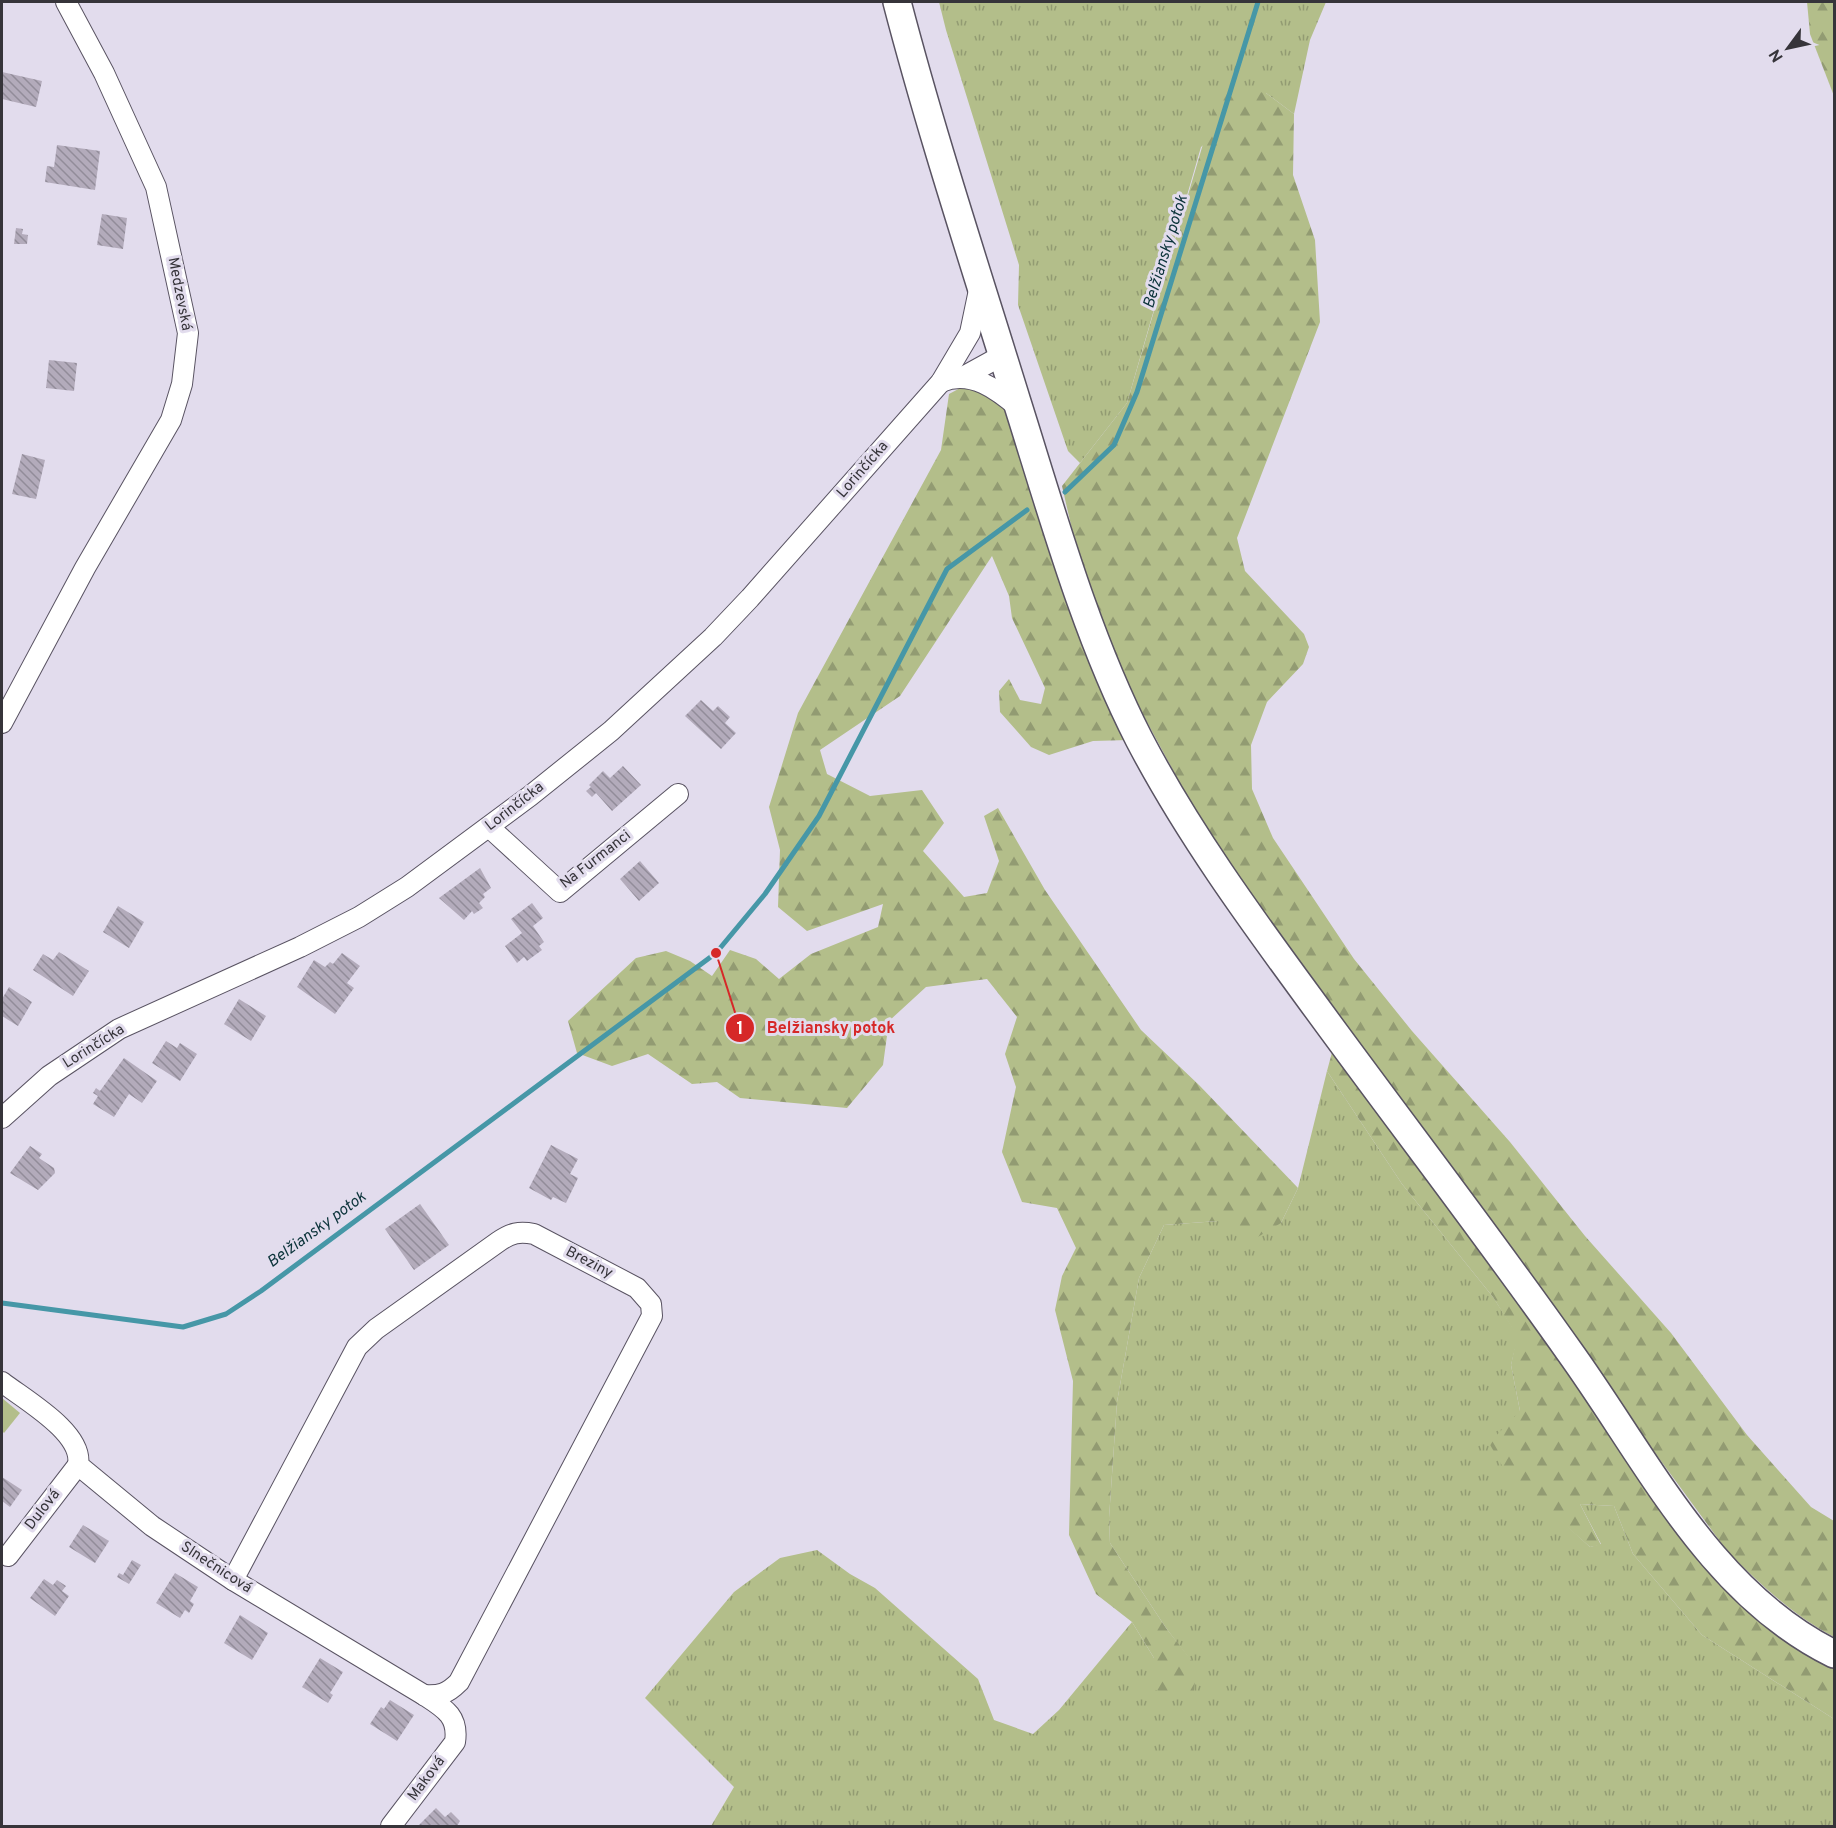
<svg xmlns="http://www.w3.org/2000/svg" width="1836" height="1828" viewBox="0 0 1836 1828" font-family="Overpass,sans-serif">
  <style>
    .grass { fill: url(#grass-tufts) }
    .forest { fill: url(#forest-firs) }
    .garden { fill: #b3be8a }
    .lines { fill: none; stroke-linecap: round; stroke-linejoin: round }
    .stream { stroke: #4697a7; stroke-width: 5 }
    .building { fill: url(#building-back-hatch) }
    .street-casing { stroke: #595362; stroke-width: 22 }
    .secondary-casing { stroke: #595362; stroke-width: 30 }
    .street { stroke: #fff; stroke-width: 20 }
    .secondary { stroke: #fff; stroke-width: 27 }
    .labels { text-anchor: middle; dominant-baseline: central; stroke-width: 6; stroke-linejoin: round; paint-order: stroke }
    .street-label { font-size: 15px; fill: #36343a; stroke: #e2dced }
    .water-label { font-size: 16px; font-style: italic; fill: #0a3239; stroke: #e2dced }
    .leader { fill: none; stroke: #d62828; stroke-width: 2 }
    .callout-dot { fill: #d62828; stroke: #e2dced; stroke-width: 2 }
    .mark-label { font-size: 18px; text-anchor: middle; font-weight: bold; fill: #fff }
    .callout-label { font-size: 16px; text-anchor: middle; font-weight: bold; fill: #d62828; stroke: #e2dced; stroke-width: 6; stroke-linejoin: round; paint-order: stroke }
  </style>
  <defs>
    <pattern id="grass-tufts" width="24" height="20" patternUnits="userSpaceOnUse" patternTransform="scale(1.5)"><rect width="24" height="20" fill="#b3be8a"/><path d="M3 7l-1-3M5 7V3M7 7l1-3M15 17l-1-3M17 17v-4M19 17l1-3" fill="none" stroke="#929b72"/></pattern>
    <pattern id="forest-firs" width="22" height="20" patternUnits="userSpaceOnUse" patternTransform="scale(1.5)"><rect width="22" height="20" fill="#b3be8a"/><path d="M5 1l3.5 6h-7zM16 11l3.5 6h-7z" fill="#929b72"/></pattern>
    <pattern id="building-back-hatch" width="6" height="6" patternUnits="userSpaceOnUse" patternTransform="scale(1.5)"><rect width="6" height="6" fill="#b3abbb"/><path d="M-1 5l2 2M0 0l6 6M5-1l2 2" fill="none" stroke="#928c99"/></pattern>
  </defs>
  <rect width="100%" height="100%" fill="#e2dced"/>
  <g class="grass">
    <polygon points="939,2 1326,2 1310,40 1294,114 1266,93 1201,147 1127,403 1080,463 1068,451 1018,305 1019,265 946,30"/>
    <polygon points="1327,1071 1402,1184 1493,1297 1518,1336 1511,1365 1520,1411 1555,1515 1590,1547 1601,1544 1580,1504 1614,1506 1633,1554 1702,1635 1834,1719 1834,1826 711,1826 734,1787 645,1698 734,1592 780,1558 817,1550 850,1574 875,1588 978,1679 994,1720 1033,1734 1059,1710 1132,1622 1154,1658 1195,1666 1166,1628 1110,1543 1109,1518 1117,1402 1139,1278 1164,1225 1218,1221 1281,1223 1298,1188"/>
  </g>
  <g class="forest">
    <polygon points="1807,2 1834,2 1834,96 1810,34"/>
    <path d="M1220,86L1266,93L1294,114L1293,175L1315,240L1320,322L1237,538L1245,571L1304,634L1309,647L1303,664L1267,702L1251,745L1252,789L1273,838L1354,959L1412,1031L1510,1142L1585,1236L1671,1333L1747,1435L1811,1507L1834,1521V1637C1792,1615 1760,1584 1727,1551L1339,1022L1209,837L1127,685L1077,551L1062,486L1127,403Z"/>
    <polygon points="966,385 996,397 1012,413 1129,740 1093,741 1049,755 1031,747 1000,712 999,691 1009,679 1020,700 1041,704 1045,688 1012,618 1009,596 992,556 900,696 820,750 827,774 870,796 922,790 944,823 923,851 964,897 987,893 999,861 984,816 998,808 1045,890 1141,1030 1199,1085 1298,1188 1281,1223 1246,1244 1218,1221 1164,1225 1139,1278 1117,1402 1109,1518 1110,1543 1166,1628 1196,1666 1194,1692 1173,1695 1152,1689 1154,1658 1132,1622 1096,1594 1069,1535 1073,1381 1055,1310 1062,1276 1076,1248 1057,1208 1022,1202 1002,1152 1016,1087 1005,1054 1017,1017 987,979 926,987 889,1021 883,1065 847,1108 740,1098 717,1082 692,1084 648,1054 612,1066 577,1053 568,1021 636,958 666,951 690,961 712,976 730,950 756,959 779,979 811,954 878,927 883,904 807,931 778,907 780,850 769,807 798,713 941,450 949,394"/>
    <polygon points="1334,1045 1691,1540 1834,1664 1834,1719 1702,1635 1633,1554 1614,1506 1580,1504 1601,1545 1590,1547 1507,1474 1489,1443 1520,1411 1511,1365 1517,1336 1493,1297 1402,1184 1327,1071"/>
  </g>
  <polygon class="garden" points="2,1398 20,1413 4,1433 2,1431"/>
  <g class="lines">
    <g class="stream">
      <polyline points="1065,492 1114,445 1137,392 1258,2"/>
      <polyline points="2,1303 183,1327 226,1314 261,1291 716,953 765,894 819,816 947,569 1027,510"/>
    </g>
  </g>
  <g class="building">
    <polygon points="2,72 42,81 36,107 2,99"/>
    <polygon points="57,145 100,151 95,190 45,182 47,166 54,167"/>
    <polygon points="102,214 127,218 123,249 97,245"/>
    <polygon points="16,228 23,229 22,234 28,235 27,244 14,244"/>
    <polygon points="49,360 77,363 74,391 46,388"/>
    <polygon points="22,454 45,460 36,499 12,494"/>
    <polygon points="701,700 713,711 718,706 730,717 725,723 736,733 721,749 685,716"/>
    <polygon points="623,766 641,785 612,811 596,793 592,797 586,791 591,787 589,785 603,771 610,778"/>
    <polygon points="640,861 659,883 639,901 620,879"/>
    <polygon points="480,868 491,888 483,894 485,897 479,903 483,908 474,914 472,911 464,920 439,898"/>
    <polygon points="532,903 543,918 533,926 544,942 539,946 542,950 527,961 524,957 517,963 505,946 522,933 511,919"/>
    <polygon points="118,906 144,922 129,948 103,932"/>
    <polygon points="59,952 89,971 73,996 33,970 43,954 53,960"/>
    <polygon points="342,953 360,966 347,983 354,988 335,1014 297,987 314,960 325,967 330,962 333,964"/>
    <polygon points="9,987 32,1002 18,1026 2,1016 2,999"/>
    <polygon points="239,999 266,1016 251,1041 224,1024"/>
    <polygon points="166,1041 177,1048 180,1043 197,1054 180,1081 152,1063"/>
    <polygon points="124,1058 157,1081 142,1103 129,1094 114,1117 93,1104 98,1096 93,1093 96,1088 100,1091"/>
    <polygon points="551,1145 578,1159 570,1174 578,1178 566,1203 553,1197 551,1200 529,1188"/>
    <polygon points="30,1146 42,1154 39,1158 54,1168 55,1173 38,1190 10,1173"/>
    <polygon points="420,1204 449,1245 414,1270 385,1229"/>
    <polygon points="2,1477 22,1490 10,1507 2,1501"/>
    <polygon points="83,1525 109,1541 95,1563 69,1547"/>
    <polygon points="132,1560 141,1565 129,1584 117,1577 119,1573 123,1575"/>
    <polygon points="175,1573 198,1587 190,1601 194,1604 189,1613 185,1610 180,1618 156,1603"/>
    <polygon points="44,1579 53,1585 57,1580 66,1586 62,1591 69,1596 55,1616 30,1598"/>
    <polygon points="240,1615 268,1633 252,1660 224,1643"/>
    <polygon points="320,1658 343,1672 330,1693 333,1695 328,1703 302,1687"/>
    <polygon points="390,1700 414,1715 397,1741 370,1724 381,1707 384,1709"/>
    <polygon points="436,1808 445,1817 451,1812 460,1821 457,1826 418,1826"/>
  </g>
  <g class="lines">
    <defs>
      <g id="street">
        <polyline points="963,377 1003,355"/>
        <path d="M941,382C971,369 998,390 1020,409"/>
        <polyline points="2,723 85,568 171,420 182,384 188,333 156,187 104,73 66,2"/>
        <polyline points="489,827 560,892 678,794"/>
        <polyline points="2,1118 49,1076 119,1029 300,947 359,917 407,887 530,796 611,731 713,637 750,598 941,382 970,333 979,290"/>
        <path d="M2,1382C25,1400 84,1433 78,1465L152,1526L233,1580L424,1695C444,1708 459,1716 455,1742L391,1826"/>
        <polyline points="8,1556 78,1465"/>
        <path d="M233,1580L357,1347L376,1329L498,1242C511,1233 519,1231 534,1234L637,1288L651,1304L652,1316L459,1682C447,1694 440,1696 424,1695"/>
      </g>
      <path id="secondary" d="M897,2C932,136 976,269 1017,402C1052,513 1086,636 1139,739C1187,831 1249,916 1310,999C1396,1117 1485,1232 1569,1351C1647,1459 1710,1593 1834,1654"/>
    </defs>
    <use href="#street" class="street-casing"/>
    <use href="#secondary" class="secondary-casing"/>
    <use href="#street" class="street"/>
    <use href="#secondary" class="secondary"/>
  </g>
  <g class="labels">
    <g class="street-label">
      <text transform="translate(179 294) rotate(79)">Medzevská</text>
      <text transform="translate(863 470) rotate(-49)">Lorinčícka</text>
      <text transform="translate(515 807) rotate(-38)">Lorinčícka</text>
      <text transform="translate(596 860) rotate(-38)">Na Furmanci</text>
      <text transform="translate(94 1047) rotate(-32)">Lorinčícka</text>
      <text transform="translate(589 1263) rotate(28)">Breziny</text>
      <text transform="translate(43 1510) rotate(-52)">Dulová</text>
      <text transform="translate(216 1568) rotate(33)">Slnečnicová</text>
      <text transform="translate(427 1779) rotate(-53)">Maková</text>
    </g>
    <g class="water-label">
      <text transform="translate(1166 252) rotate(-73)">Belžiansky potok</text>
      <text transform="translate(317 1230) rotate(-36)">Belžiansky potok</text>
    </g>
  </g>
  <path class="leader" d="M716 953L740 1028"/>
  <g class="callout-dot">
    <circle cx="716" cy="953" r="6"/>
    <circle cx="740" cy="1028" r="15"/>
  </g>
  <g class="mark-label">
    <text x="740" y="1034">1</text>
  </g>
  <g class="callout-label">
    <text x="831" y="1033">Belžiansky potok</text>
  </g>
  <rect width="1836" height="1828" fill="none" stroke="#36343a" stroke-width="6"/>
  <g transform="translate(1788 48) rotate(237)" stroke="#e2dced" stroke-width="4.5" paint-order="stroke">
  <path d="M0-4.5L10 22L0 15L-10 22Z" fill="#36343a"/>
  <text y="-9" font-size="16" font-weight="bold" text-anchor="middle" fill="#36343a">N</text>
  </g>
</svg>
